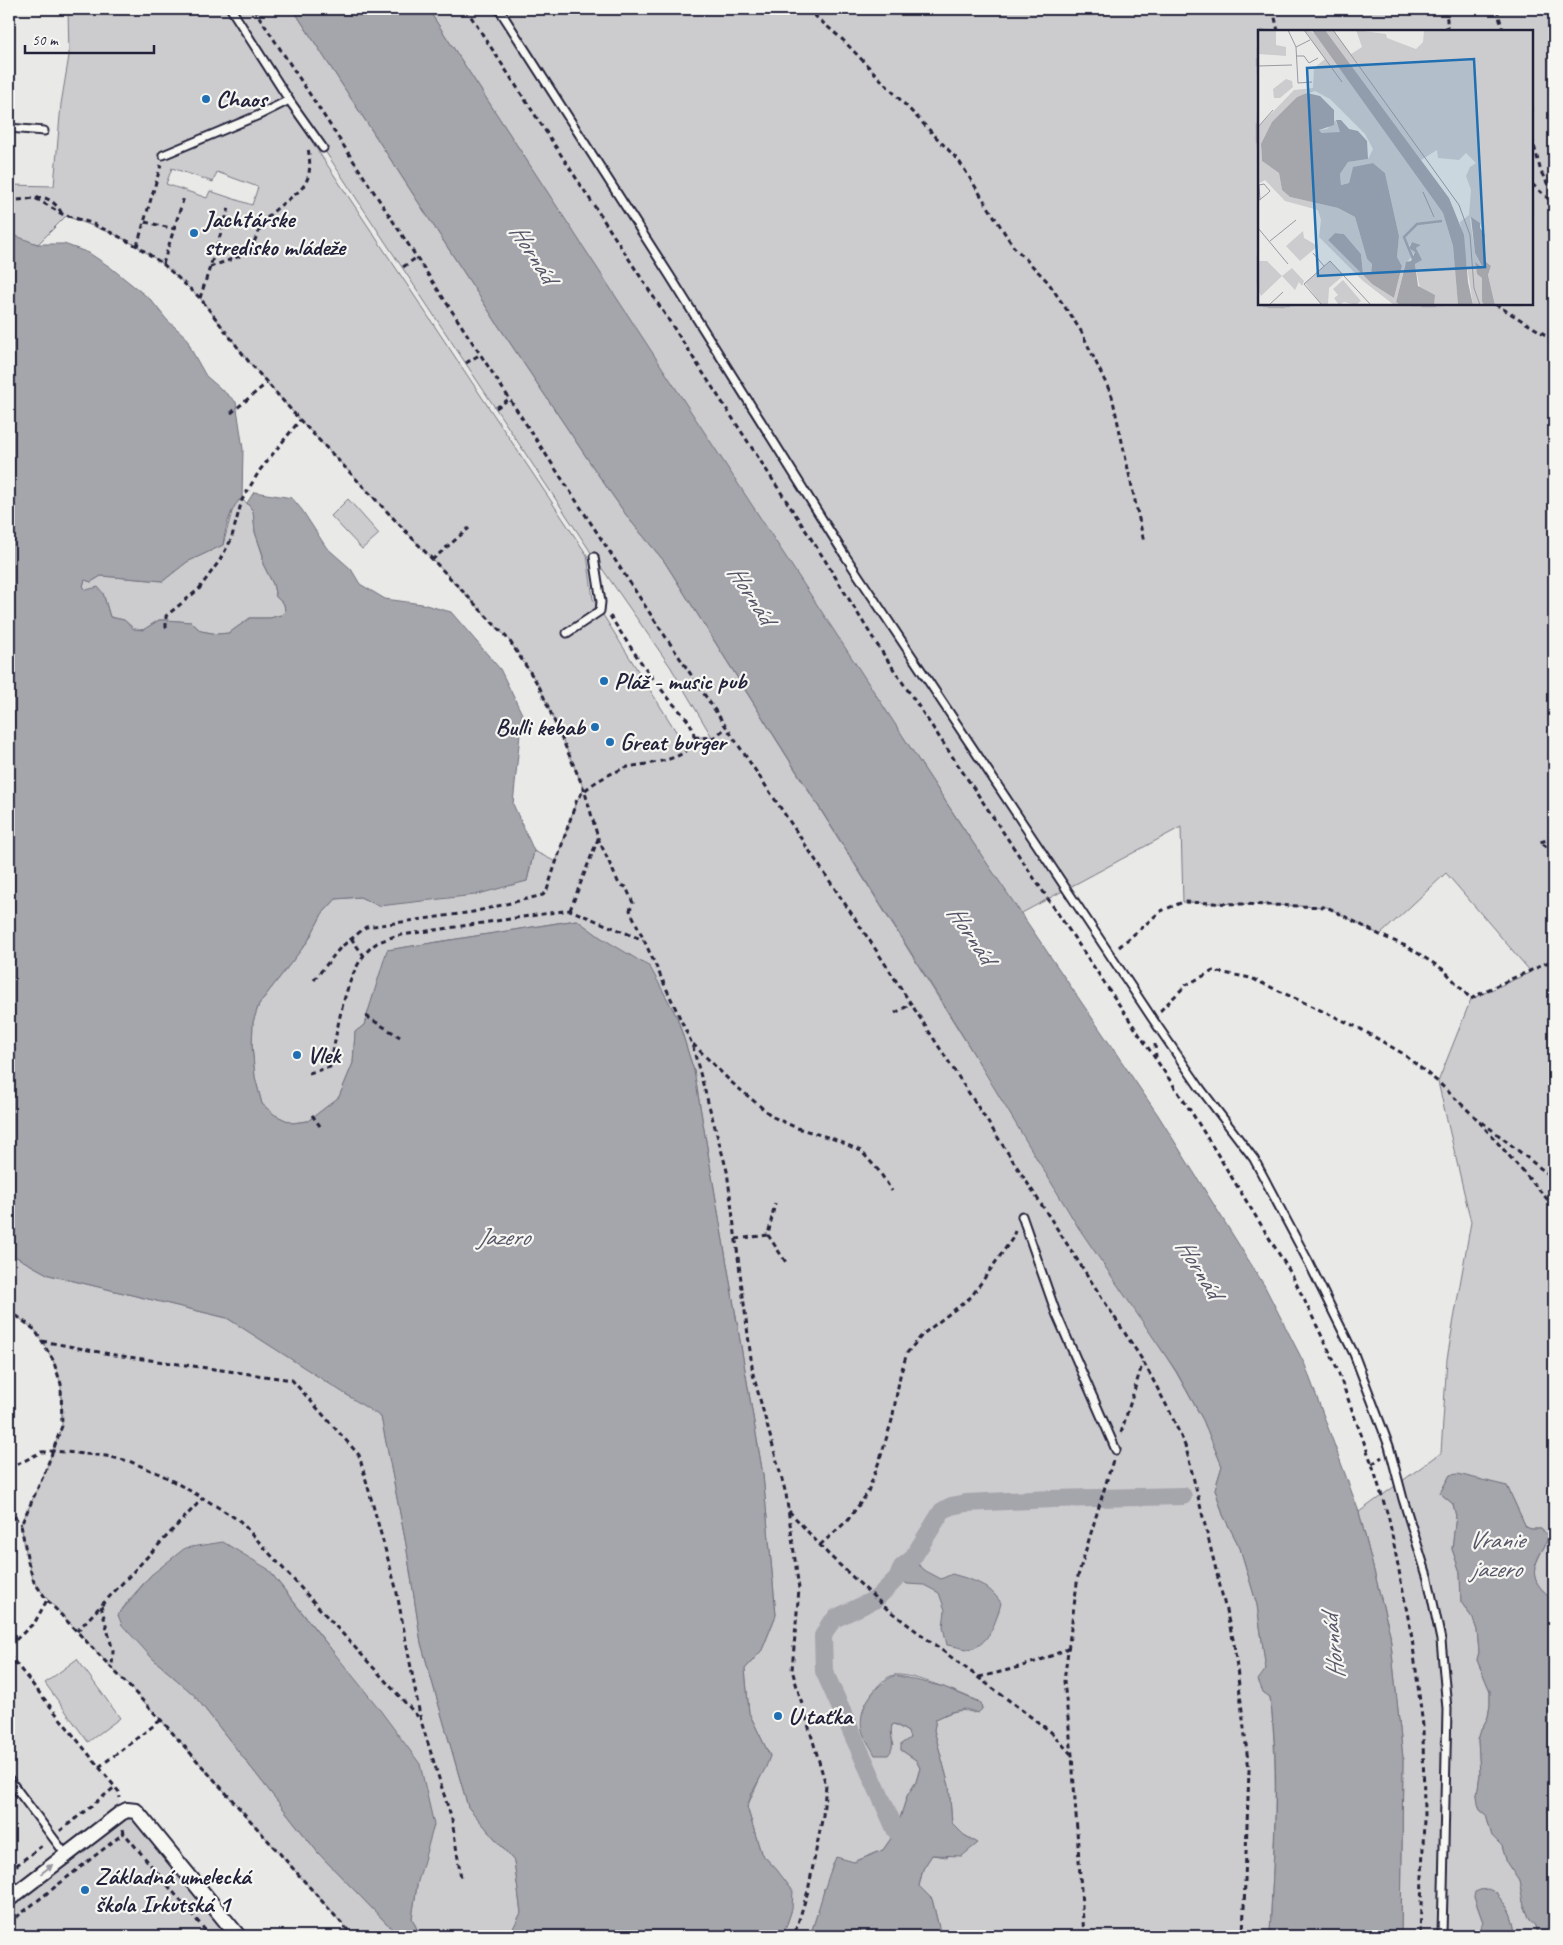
<svg xmlns="http://www.w3.org/2000/svg" width="1563" height="1945" viewBox="0 0 1563 1945" font-family="Caveat,sans-serif">
  <style>
    .built { fill: #dadada }
    .green { fill: #ccccce; stroke: #777784; fill-rule: evenodd }
    .water { fill: #a5a5ac; stroke: #71717f }
    .lines { fill: none; stroke-linecap: round; stroke-linejoin: round }
    .canal { stroke: #a5a5ac; stroke-width: 18 }
    .service-casing { stroke: #22223b; stroke-width: 11 }
    .minor-casing { stroke: #22223b; stroke-width: 18 }
    .path { stroke: #22223b; stroke-width: 3; stroke-dasharray: 5 4; stroke-linecap: butt }
    .service { stroke: #f6f6f2; stroke-width: 7 }
    .minor { stroke: #f6f6f2; stroke-width: 14 }
    .oneway { fill: #9797a0 }
    .poi-dot { fill: #1f6fb2; stroke: #f6f6f2; stroke-width: 2 }
    .labels { text-anchor: middle; dominant-baseline: central; stroke-width: 4.5; stroke-linejoin: round; paint-order: stroke }
    .poi-label { font-size: 24px; font-weight: bold; fill: #22223b; stroke: #f6f6f2; text-anchor: start }
    .water-label { font-size: 25px; font-style: italic; fill: #565668; stroke: #f6f6f2 }
    .inset-river { fill: none; stroke: #a5a5ac; stroke-width: 2.5 }
    .inset-road { fill: none; stroke: #9999a2; stroke-width: 1 }
    .view { fill: #1f6fb2; fill-opacity: 0.15; stroke: #1f6fb2; stroke-width: 2.5 }
    .inset-edge { fill: none; stroke: #22223b; stroke-width: 2.5 }
  </style>
  <rect width="100%" height="100%" fill="#e9e9e7"/>
  <filter id="ink" filterUnits="userSpaceOnUse"><feTurbulence type="fractalNoise" baseFrequency=".02" numOctaves="2"/><feDisplacementMap in="SourceGraphic" scale="10" xChannelSelector="R" yChannelSelector="G"/><feConvolveMatrix kernelMatrix="1 2 1 2 8 2 1 2 1" color-interpolation-filters="sRGB"/></filter>
  <g filter="url(#ink)">
    <polygon class="built" points="14,1661 119,1792 121,1813 9,1899 9,1666"/>
    <g class="green">
      <path d="M68,9H230L316,148L587,555L593,599L687,749L693,745L694,737H712L670,666L594,557L327,154L289,100L231,9H293L498,325L599,476L629,519L664,561L1004,1102L1176,1372L1203,1420L1222,1466L1215,1489L1223,1515L1240,1548L1257,1605L1266,1669L1263,1692L1270,1697C1280,1776 1273,1857 1270,1936H941L932,1899L919,1886L923,1869L932,1855L946,1857L977,1843L964,1835L952,1823L949,1786L934,1730L936,1719C949,1713 960,1707 974,1713L982,1709L981,1703C967,1695 910,1673 895,1675C880,1677 870,1697 863,1709L894,1745L890,1732L892,1725L894,1724L908,1732L910,1738L902,1744L901,1750L916,1760L920,1768L916,1782L907,1796L896,1831L883,1850L854,1862L824,1888L823,1896L810,1936H783L792,1909L777,1870L761,1853L747,1807L770,1756L749,1713L745,1669L762,1650L776,1615L763,1475L694,1071L677,1017L600,937L576,920L388,950L364,1025L355,1032L353,1063L339,1097L308,1121L292,1123L275,1115L262,1104L255,1077L252,1046L253,1022L259,1004L308,941L322,914L336,899L360,897L379,906L527,881L534,851L556,862L576,802L584,789L539,686L509,640L300,420L249,362L200,298L163,264L137,246L114,234L66,216L38,244L9,235V185L54,186L61,104L69,56ZM172,168L213,182L217,172L258,187L252,205L210,191L207,198L166,184Z"/>
      <path d="M428,9H1554V1600C1525,1578 1533,1569 1547,1541L1541,1529H1531L1526,1527L1507,1486L1450,1475L1440,1493L1453,1504L1456,1516L1452,1549L1460,1572L1461,1602L1473,1619L1477,1630L1479,1652L1477,1660L1490,1691V1705L1488,1717L1481,1730L1478,1740L1480,1774L1477,1795L1480,1810L1486,1815L1492,1836L1502,1846L1507,1863L1519,1881L1523,1902L1530,1920L1535,1926L1537,1936H1515C1514,1926 1513,1918 1508,1909C1504,1902 1499,1899 1496,1892L1480,1890L1474,1897L1483,1922L1477,1936H1401L1403,1758L1390,1634L1359,1512L1441,1453L1447,1359L1471,1222L1438,1082L1471,999L1531,972L1446,873L1380,935L1327,907L1183,902L1181,827L1020,914L800,581ZM1259,31H1532V304H1259Z"/>
      <polygon points="348,499 379,534 362,549 331,516"/>
      <polygon points="239,500 242,500 247,503 253,511 255,532 263,556 263,564 273,584 276,597 284,604 285,611 281,615 270,618 250,618 229,633 218,634 201,631 191,622 166,620 159,620 143,630 134,629 124,620 110,617 103,593 86,590 83,586 85,580 91,582 101,576 163,581 187,562 223,545 233,508"/>
      <polygon points="9,1253 49,1275 227,1318 381,1416 406,1544 421,1643 468,1807 514,1861 521,1913 509,1936 420,1936 412,1918 417,1885 335,1654 268,1569 151,1575 128,1601 118,1615 152,1658 194,1695 319,1854 399,1936 353,1936 161,1720 48,1600 34,1582 28,1562 21,1525 45,1472 62,1426 61,1384 53,1360 35,1330 9,1310"/>
      <polygon points="77,1659 120,1718 88,1742 45,1683"/>
      <polygon points="127,1810 238,1936 9,1936 9,1899"/>
    </g>
    <g class="water">
      <path d="M293,9H428L959,822L1158,1115L1264,1285L1305,1365L1359,1512L1390,1634L1403,1758L1401,1936H1270C1273,1857 1281,1776 1270,1697L1263,1692L1258,1680L1266,1669L1257,1605L1240,1548L1223,1515L1215,1489L1222,1466L1203,1420L1176,1371L1078,1227L949,1013L664,561L629,519L599,476L498,325Z"/>
      <path d="M11,234L37,244H64L89,253L110,267L151,300L167,320L186,337L193,353L206,376L236,402L243,449L242,500H239C229,512 225,530 223,545L187,562L163,581L101,576L91,582L85,580L83,586L86,590L98,587L103,593L110,617L124,620L134,629L143,630L159,620H166L191,622L201,631L218,634L229,633L250,618H270L281,615L285,611L284,604L276,597L273,584L263,564V555L255,532L253,511L247,503L254,492L292,498L302,510L326,547L351,569L360,584L385,599L422,604L451,612L500,669L522,714L513,804L534,851L527,881L475,895L379,906L360,897L336,899L322,914L308,941L259,1004L253,1022L252,1046L255,1077L262,1104L275,1115L292,1123L308,1121L339,1097L353,1063L355,1032L364,1025L387,950L577,920L600,937L650,967L677,1017L694,1071L763,1475L776,1615L762,1650L745,1669L749,1713L770,1756L766,1767L752,1793L747,1807L761,1853L777,1870L793,1891L792,1909L783,1936H509L521,1913L514,1861L468,1807L421,1643L406,1544L381,1417L227,1318L49,1275L9,1253V235Z"/>
      <path d="M1458,1474L1507,1486L1526,1527L1531,1529H1541L1548,1535C1547,1542 1544,1548 1540,1554C1529,1576 1535,1585 1554,1600V1936H1537L1535,1926L1530,1920L1523,1902L1519,1881L1507,1863L1502,1846L1492,1836L1486,1815L1480,1810L1478,1804L1477,1795L1480,1774L1478,1740L1481,1730L1488,1717L1490,1705V1691L1477,1660L1479,1652L1477,1630L1473,1619L1461,1602L1460,1572L1452,1549L1456,1516L1453,1504L1440,1493L1450,1475Z"/>
      <polygon points="223,1542 268,1569 310,1623 377,1706 420,1764 434,1825 417,1885 412,1918 420,1936 399,1936 319,1854 194,1695 152,1658 122,1625 118,1615 151,1575 185,1548"/>
      <path d="M912,1559L926,1571L941,1579L952,1574C973,1580 989,1584 1001,1603C997,1619 988,1649 967,1649C961,1648 954,1646 947,1645L943,1627L945,1610L939,1593L924,1585L907,1584L898,1577L902,1567Z"/>
      <path d="M895,1675L944,1687L981,1703L982,1709L978,1713L965,1709L951,1712L936,1719L934,1730L949,1786L952,1823L964,1835L978,1843L962,1856L932,1855L923,1869L919,1886L932,1899L941,1936H810C819,1910 825,1883 836,1857L854,1862L883,1850L896,1831L907,1796L916,1782L920,1768L916,1760L901,1750V1744L910,1738L908,1732L895,1724L892,1725C889,1736 897,1746 888,1755H875C871,1747 864,1738 862,1730C857,1707 876,1684 895,1675Z"/>
      <path d="M1489,1889L1496,1892C1499,1899 1504,1902 1508,1909C1513,1918 1514,1926 1515,1936H1477L1483,1922L1474,1897L1475,1892L1480,1890Z"/>
    </g>
    <g class="lines">
      <polyline class="canal" points="896,1831 824,1671 823,1636 829,1625 836,1618 876,1599 898,1577 902,1567 912,1559 942,1511 951,1506 966,1503 1052,1499 1183,1496"/>
      <defs>
        <g id="service">
          <polyline points="231,9 289,100 323,148"/>
          <polyline points="499,9 670,276 844,554 1152,1018 1200,1088 1254,1159 1308,1261 1354,1354 1389,1446 1403,1499 1428,1579 1441,1640 1447,1709 1442,1936"/>
          <polyline points="9,128 44,131"/>
          <polyline points="163,155 259,115 289,100"/>
          <polyline points="567,633 600,611 601,602 594,557"/>
          <polyline points="1022,1216 1056,1313 1116,1450"/>
          <polyline points="9,1779 66,1855"/>
        </g>
        <polyline id="minor" points="9,1899 121,1813 127,1810 136,1811 238,1936"/>
      </defs>
      <use href="#service" class="service-casing"/>
      <use href="#minor" class="minor-casing"/>
      <g class="path">
        <polyline points="254,9 655,621 878,953 1143,1361 1170,1412 1186,1448 1234,1643 1249,1770 1243,1936"/>
        <polyline points="466,9 823,557 876,643 1192,1113 1292,1275 1334,1361 1372,1464 1389,1519 1412,1638 1423,1726 1424,1818 1420,1936"/>
        <polyline points="807,9 843,40 959,161 1013,246 1048,282 1081,331 1112,396 1144,542"/>
        <polyline points="1273,9 1278,31"/>
        <polyline points="1443,9 1447,19 1447,31"/>
        <polyline points="1497,9 1503,31"/>
        <polyline points="1532,138 1541,172 1554,196"/>
        <polyline points="1532,184 1554,204"/>
        <path d="M36,198C47,195 57,204 62,214"/>
        <polyline points="9,201 35,198 62,214 91,223 114,234 137,246 163,264 200,298 249,362 300,420 509,640 539,686 584,789 598,838 619,884 626,887 633,903 630,910 692,1044 727,1171 753,1374 786,1494 799,1589 792,1670 826,1785 823,1815 808,1891 794,1936"/>
        <polyline points="145,222 175,229"/>
        <polyline points="137,246 161,165"/>
        <polyline points="163,264 184,197"/>
        <path d="M210,267L249,253C255,242 260,224 269,216C294,190 316,193 308,148"/>
        <polyline points="403,267 416,258"/>
        <polyline points="200,298 229,208"/>
        <polyline points="1495,304 1554,340"/>
        <polyline points="466,363 479,355"/>
        <polyline points="496,408 509,399"/>
        <polyline points="231,413 267,383"/>
        <polyline points="432,560 469,528"/>
        <polyline points="166,628 166,616 199,589 220,560 231,540 242,500 260,470 300,420"/>
        <polyline points="694,737 713,738 726,728"/>
        <polyline points="1552,769 1554,772"/>
        <polyline points="1554,838 1540,842 1554,852"/>
        <polyline points="570,910 598,839"/>
        <polyline points="351,938 364,956"/>
        <path d="M1119,947L1161,911L1183,902L1327,907L1380,935L1408,947L1444,970L1471,999C1497,983 1527,974 1554,959"/>
        <path d="M314,980L340,948L366,927L473,912L543,895L547,890L576,802C582,787 612,772 628,767C647,763 701,761 693,730C690,720 677,709 670,700C648,674 629,645 610,616"/>
        <polyline points="1160,1011 1186,985 1213,971 1251,978 1359,1028 1402,1053 1438,1082 1475,1117 1554,1207"/>
        <polyline points="895,1013 911,1004"/>
        <polyline points="366,1016 400,1037"/>
        <polyline points="693,1044 731,1082 773,1117 797,1128 834,1139 861,1151 879,1171 892,1191"/>
        <polyline points="1155,1044 1156,1057"/>
        <path d="M309,1073L330,1067C337,1033 345,963 377,943C383,940 390,938 395,936L570,910L643,940"/>
        <polyline points="312,1115 320,1126"/>
        <polyline points="1482,1122 1554,1179"/>
        <polyline points="768,1235 787,1264"/>
        <polyline points="736,1239 768,1235 775,1203"/>
        <polyline points="9,1310 35,1330 53,1360 61,1384 62,1426 45,1472 21,1525 28,1562 34,1582 47,1600 161,1720 353,1936"/>
        <polyline points="42,1341 115,1355 292,1380 359,1455 396,1588 421,1721 452,1820 461,1878"/>
        <polyline points="1121,1433 1143,1362"/>
        <polyline points="1372,1464 1382,1457"/>
        <polyline points="9,1469 41,1452 54,1451 106,1456 129,1461 162,1475 203,1498"/>
        <polyline points="9,1509 21,1525"/>
        <polyline points="789,1511 829,1555 887,1609 1051,1732 1071,1754"/>
        <polyline points="820,1545 847,1521 867,1494 880,1459 892,1420 900,1376 907,1353 923,1334 971,1297 1012,1239 1015,1231"/>
        <polyline points="101,1606 113,1651 112,1667"/>
        <polyline points="77,1631 203,1498 240,1521 421,1720"/>
        <polyline points="9,1646 35,1622 47,1600"/>
        <polyline points="9,1655 99,1767 119,1792 120,1798"/>
        <polyline points="9,1666 14,1661"/>
        <path d="M979,1677C1011,1670 1040,1662 1069,1648"/>
        <polyline points="99,1767 161,1720"/>
        <polyline points="123,1829 124,1833 210,1936"/>
        <polyline points="60,1831 115,1787"/>
        <polyline points="9,1871 44,1844"/>
        <polyline points="9,1923 124,1833"/>
        <polyline points="1084,1936 1072,1755 1064,1681 1078,1576 1113,1460"/>
      </g>
      <use href="#service" class="service"/>
      <use href="#minor" class="minor"/>
    </g>
    <defs><path id="oneway-solid" d="M-6-.8H1V-3.2L6.5 0L1 3.2V.8H-6Z" transform="scale(1.25)"/></defs>
    <use class="oneway" href="#oneway-solid" transform="translate(47 1869) rotate(-38)"/>
  </g>
  <g class="poi-dot">
    <circle cx="206" cy="99" r="5"/>
    <circle cx="194" cy="233" r="5"/>
    <circle cx="604" cy="681" r="5"/>
    <circle cx="595" cy="727" r="5"/>
    <circle cx="610" cy="742" r="5"/>
    <circle cx="297" cy="1055" r="5"/>
    <circle cx="778" cy="1716" r="5"/>
    <circle cx="85" cy="1890" r="5"/>
  </g>
  <g class="labels">
    <g class="poi-label">
      <text x="216" y="99">Chaos</text>
      <text x="204" y="219">Jachtárske<tspan x="204" dy="28">stredisko mládeže</tspan></text>
      <text x="614" y="681">Pláž - music pub</text>
      <text x="585" y="727" text-anchor="end">Bulli kebab</text>
      <text x="620" y="742">Great burger</text>
      <text x="307" y="1055">Vlek</text>
      <text x="788" y="1716">U taťka</text>
      <text x="95" y="1876">Základná umelecká<tspan x="95" dy="28">škola Irkutská 1</tspan></text>
    </g>
    <g class="water-label">
      <text transform="translate(533 253) rotate(57)">Hornád</text>
      <text transform="translate(751 594) rotate(57)">Hornád</text>
      <text transform="translate(971 934) rotate(56)">Hornád</text>
      <text x="503" y="1237">Jazero</text>
      <text transform="translate(1199 1268) rotate(58)">Hornád</text>
      <text x="1496" y="1540">Vranie<tspan x="1496" dy="29">jazero</tspan></text>
      <text transform="translate(1333 1647) rotate(-96)">Hornád</text>
    </g>
  </g>
  <g transform="translate(1258 30)">
    <rect width="275" height="275" fill="#e9e9e7"/>
    <path d="M0,0H18V15L28,17V26L0,24ZM46,0L57,3L185,183L195,216L200,275H176V265L162,259L157,234L163,230L158,218L163,215L154,212L151,216L157,222L147,235L138,272L142,275H136L105,251L61,207L63,190L60,180L27,171L7,150L0,154V97L36,60L55,58L56,38L67,29ZM57,61L72,69L107,104L115,119L110,129L90,132L82,144L83,155L91,153L95,138L115,133L127,143L141,206L139,227L144,236L136,268L114,254L70,210L77,203L86,204L103,224L105,244H113L114,234L109,229L97,187L80,178L32,167L24,160L21,143L4,131L3,117L13,95L39,67ZM67,0H75L93,24L104,17L98,0L128,4L129,8L158,19L165,12L166,0H275V275H237L230,245L233,236L227,231L225,222V202L222,193L212,188L217,223L225,238L217,232L219,244L224,247L226,275H215L202,192L211,185L213,160L208,146L212,137L218,133L208,123L201,130L180,128L179,120L163,130ZM28,49L34,51L35,57L22,68H16L15,59ZM77,90L83,102L67,105L61,100L69,99ZM45,201L46,208L60,216L42,231L28,216ZM0,231H9L24,246L34,238L46,251L44,256L41,252L37,260L24,246L3,266L0,260ZM72,231L86,245L71,258L70,275H64L47,253ZM85,250L103,271L98,275L86,272L81,275L76,268L80,265L75,259Z" fill="#ccccce" fill-rule="evenodd"/>
    <path d="M54,0H67L191,168L206,205L210,252L215,275H200L195,216L185,183ZM49,63L62,66L76,80V95L61,100L64,103L82,102L78,90H83L91,99L100,101L109,111L110,129L90,132L82,144L83,155L91,153L95,137L115,133L127,143L141,206L139,227L144,236L136,268L114,254L70,210L77,203L86,204L103,224L105,244H113L114,234L109,229L97,187L80,178L32,167L24,160L21,143L4,131L3,114L14,92L39,67ZM213,187L222,193V198L227,205L225,222L227,231L233,236L230,245L237,275H226L224,271V248L219,244L217,232L225,238L217,223ZM154,212L163,215L158,218L164,230L157,234L160,256L177,265L176,275H142L138,272L148,232L153,231L157,222L151,218Z" fill="#a5a5ac"/>
    <path class="inset-river" d="M155,229L146,207L159,194L184,191"/>
    <path class="inset-road" d="M30,0L38,17L40,53L54,52M46,0L84,52M75,0L201,175L212,205L216,258L222,275M38,17L52,10M38,26H46L51,33L60,28M0,36L34,35M0,97L15,80M165,162L176,187M0,171L9,164L12,161L6,154L1,155L2,170M0,198L30,234M12,211L38,190M55,223L66,236M11,275L25,262M64,275L46,254L72,231L113,275"/>
    <path class="view" d="M216,29L227,237L60,246L49,38Z"/>
    <rect width="275" height="275" class="inset-edge"/>
  </g>
  <rect width="1563" height="1945" fill="none" stroke="#f6f6f2" stroke-width="30"/>
  <rect x="15" y="15" width="1533" height="1915" fill="none" stroke="#22223b" stroke-width="2" filter="url(#ink)"/>
  <path d="M25 45v8h129v-8" fill="none" stroke="#22223b" stroke-width="2.5"/>
  <text x="32" y="45" font-size="15" fill="#22223b" stroke="#f6f6f2" stroke-width="4" paint-order="stroke">50 m</text>
</svg>
